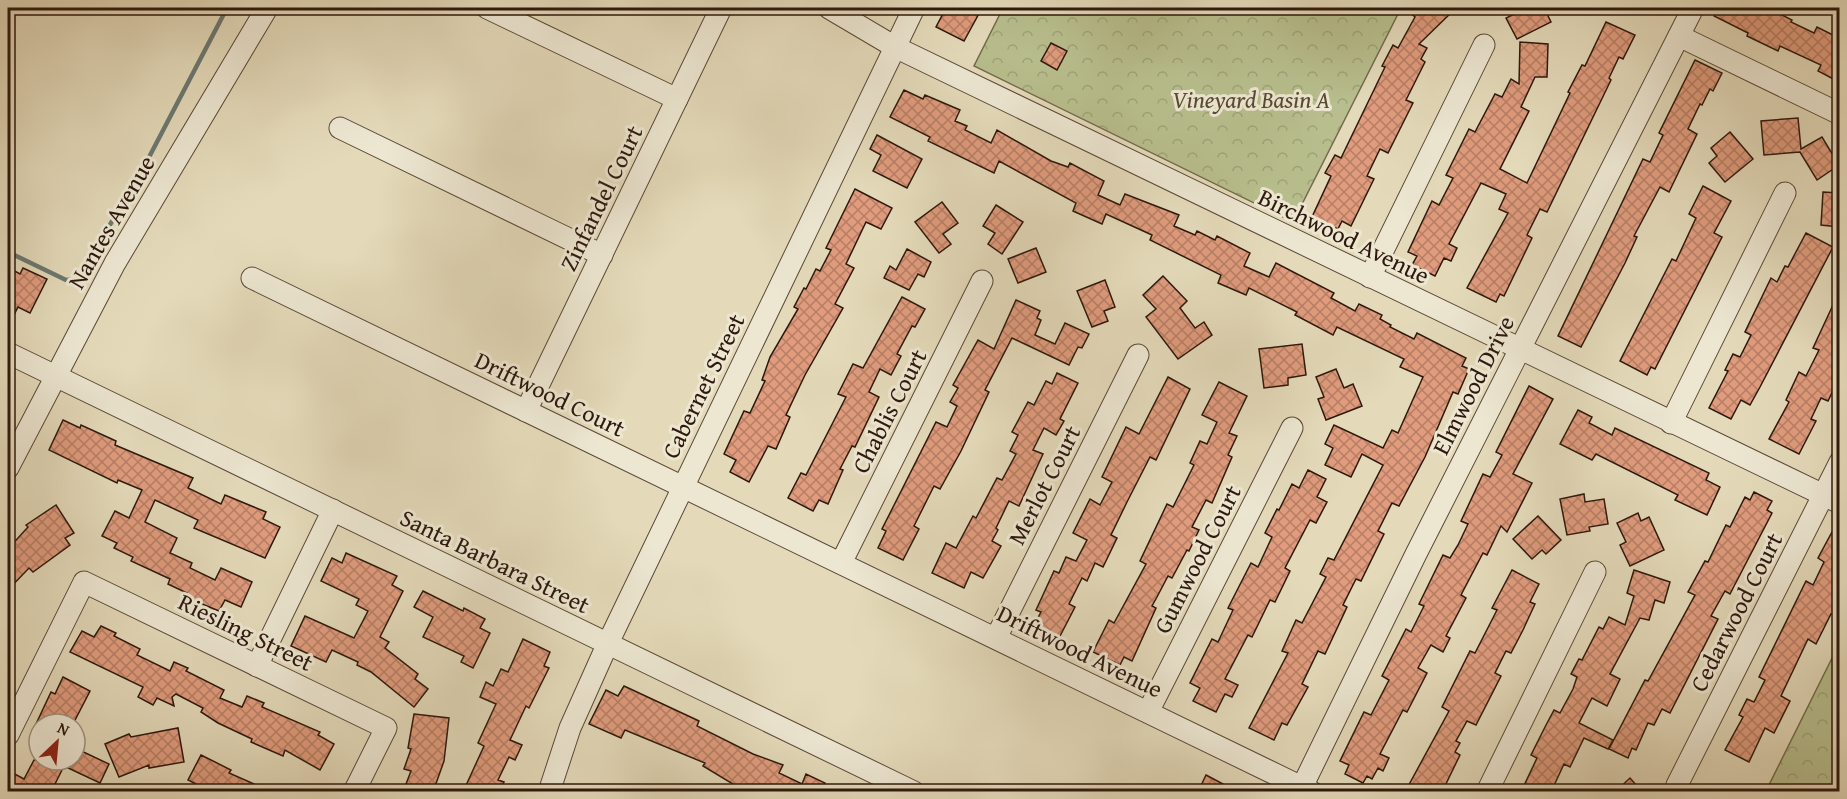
<svg xmlns="http://www.w3.org/2000/svg" width="1847" height="799" viewBox="0 0 1847 799" font-family="'Gentium Book Plus',serif">
  <style>
    .park { fill: url(#park-crowns); stroke: #726b4d; stroke-width: 1.5 }
    .lines { fill: none; stroke-linecap: round; stroke-linejoin: round }
    .stream { stroke: #6c7972; stroke-width: 4.5 }
    .building { fill: url(#building-cross-hatch); stroke: #2d180d; stroke-width: 1.5 }
    .minor-casing { stroke: #5b4838; stroke-width: 23 }
    .minor { stroke: #ede7d2; stroke-width: 21 }
    .labels { text-anchor: middle; dominant-baseline: central; stroke-width: 6; stroke-linejoin: round; paint-order: stroke }
    .park-label { font-size: 24px; font-style: italic; fill: #574a33; stroke: #ede7d2 }
    .street-label { font-size: 24px; fill: #2d180d; stroke: #ede7d2 }
  </style>
  <defs>
    <pattern id="park-crowns" width="20" height="18" patternUnits="userSpaceOnUse" patternTransform="scale(1.5)"><rect width="20" height="18" fill="#b8be8d"/><path d="M2 6a3 3 0 1 1 6 0M12 15a3 3 0 1 1 6 0" fill="none" stroke="#9ea378"/></pattern>
    <pattern id="building-cross-hatch" width="8" height="8" patternUnits="userSpaceOnUse" patternTransform="scale(1.5)"><rect width="8" height="8" fill="#e09c7d"/><path d="M0 0l8 8M0 8l8-8" fill="none" stroke="#b67e65"/></pattern>
  </defs>
  <rect width="100%" height="100%" fill="#e4daba"/>
  <filter id="stains"><feTurbulence type="fractalNoise" baseFrequency=".00333" numOctaves="4"/><feColorMatrix values="0 0 0 0 .2 0 0 0 0 .09 0 0 0 0 .02 0 0 0 .5 -.17"/></filter>
  <radialGradient id="worn" r=".72"><stop offset=".6" stop-color="#630" stop-opacity="0"/><stop offset="1" stop-color="#630" stop-opacity=".3"/></radialGradient>
  <g class="park">
    <polygon points="1003,8 1401,8 1293,222 974,66"/>
    <polygon points="1839,644 1839,791 1766,791"/>
  </g>
  <g class="lines">
    <g class="stream">
      <polyline points="135,184 227,8"/>
      <polyline points="8,252 66,280 77,279 125,200"/>
    </g>
  </g>
  <g class="building">
    <polygon points="946,8 982,8 964,41 936,27"/>
    <polygon points="1405,8 1456,8 1419,44 1427,48 1421,59 1425,62 1406,100 1413,103 1388,153 1380,149 1367,176 1374,179 1351,226 1342,221 1338,229 1312,217 1331,176 1325,173 1335,155 1341,158 1385,67 1382,66 1393,45 1398,48 1415,17"/>
    <polygon points="1527,8 1544,8 1551,22 1517,39 1506,18"/>
    <polygon points="1718,8 1781,8 1778,13 1792,20 1791,22 1814,33 1817,27 1839,38 1839,82 1818,71 1821,65 1780,46 1778,51 1747,36 1748,33 1714,16"/>
    <polygon points="1606,22 1635,35 1623,59 1619,57 1609,78 1611,80 1547,212 1540,209 1527,235 1532,238 1504,296 1500,294 1496,302 1467,288 1508,213 1499,209 1506,194 1481,183 1449,244 1457,248 1451,261 1444,258 1435,276 1412,265 1417,256 1408,252 1432,201 1439,205 1453,178 1446,175 1469,129 1475,132 1495,94 1502,97 1511,79 1519,84 1520,42 1548,44 1547,77 1535,77 1521,107 1529,111 1500,169 1527,183 1570,93 1568,92 1582,65 1585,66"/>
    <polygon points="1051,43 1067,51 1057,70 1041,61"/>
    <polygon points="1695,60 1722,73 1713,91 1710,89 1702,105 1700,104 1688,129 1697,134 1669,192 1660,187 1634,236 1637,237 1625,263 1581,347 1558,336 1643,159 1650,162 1663,135 1659,133"/>
    <polygon points="904,90 923,99 925,95 960,110 955,121 967,126 965,130 991,143 997,130 1051,161 1068,167 1070,163 1104,181 1098,195 1120,205 1125,194 1179,215 1174,226 1195,235 1197,231 1215,240 1217,236 1250,253 1244,266 1269,277 1276,263 1334,293 1331,298 1355,311 1359,304 1382,315 1380,319 1391,325 1390,327 1414,339 1417,333 1466,358 1462,366 1469,369 1458,394 1453,392 1425,457 1399,506 1392,503 1378,531 1384,534 1361,581 1356,579 1343,605 1347,607 1325,654 1318,651 1302,684 1308,687 1287,725 1282,723 1274,740 1249,728 1288,653 1282,651 1296,620 1302,623 1326,577 1320,574 1328,558 1334,560 1383,465 1362,454 1351,477 1325,465 1333,448 1325,444 1334,425 1383,448 1392,430 1398,433 1423,377 1400,367 1404,359 1337,327 1333,335 1295,315 1297,312 1249,288 1246,295 1218,283 1221,275 1150,240 1152,235 1106,214 1102,224 1073,211 1076,203 999,161 994,173 928,141 930,137 890,117"/>
    <polygon points="1798,118 1801,149 1822,137 1839,165 1817,180 1800,152 1764,155 1761,121"/>
    <polygon points="1730,132 1753,159 1725,182 1709,163 1717,156 1711,148"/>
    <polygon points="877,135 922,159 907,188 873,171 881,155 870,149"/>
    <polygon points="1703,186 1731,201 1714,233 1722,237 1655,369 1651,367 1647,375 1620,361 1672,259 1676,261 1696,218 1689,214"/>
    <polygon points="855,189 892,208 881,229 866,222 846,264 854,268 835,304 843,308 805,375 786,415 790,417 776,449 768,446 749,482 730,472 736,460 724,454 744,411 750,413 765,381 762,380 770,357 798,309 794,307 804,288 806,289 816,269 820,271 831,250 826,248"/>
    <polygon points="1823,192 1839,193 1839,227 1821,225"/>
    <polygon points="942,202 958,223 943,234 951,244 939,253 915,222"/>
    <polygon points="996,205 1023,222 1002,254 988,244 995,233 983,226"/>
    <polygon points="1806,233 1833,247 1760,387 1750,405 1741,400 1731,419 1709,408 1728,371 1725,370 1733,354 1740,357 1751,335 1745,332 1771,278 1777,282 1785,266 1788,267"/>
    <polygon points="1036,248 1046,272 1018,283 1008,259"/>
    <polygon points="907,249 931,262 924,277 918,274 909,290 884,278 890,266 896,270"/>
    <polygon points="23,268 47,279 30,313 18,307 8,327 8,282 13,270 20,274"/>
    <polygon points="1163,276 1187,301 1180,308 1195,328 1204,322 1212,335 1178,359 1146,317 1156,309 1143,295"/>
    <polygon points="1105,280 1115,307 1104,311 1108,321 1092,327 1077,291"/>
    <polygon points="1839,292 1839,378 1828,401 1821,398 1811,419 1816,421 1799,454 1769,439 1789,402 1786,400 1799,372 1806,376 1819,350 1813,348"/>
    <polygon points="902,297 925,309 915,327 912,326 897,354 901,356 891,375 880,369 869,392 879,397 855,447 852,446 840,469 843,470 828,504 819,500 813,511 788,498 801,473 806,475 846,397 838,394 853,364 863,368"/>
    <polygon points="1016,300 1040,311 1037,318 1041,320 1035,335 1055,344 1065,323 1089,334 1082,348 1078,347 1069,365 1012,338 985,390 989,392 961,451 940,489 934,486 914,526 919,529 903,560 878,548 886,531 882,529 936,422 947,427 957,406 950,402 958,388 953,385 978,340 994,349"/>
    <polygon points="1302,344 1306,375 1288,378 1288,385 1264,388 1259,349"/>
    <polygon points="1336,369 1344,388 1353,384 1362,406 1326,420 1318,399 1324,397 1316,377"/>
    <polygon points="1057,373 1078,383 1060,419 1064,421 1056,435 1044,428 1033,450 1043,454 1019,506 1009,501 996,528 998,530 992,541 1001,546 983,578 971,572 964,588 932,573 946,543 956,548 973,516 976,518 997,478 1002,480 1016,454 1010,451 1018,435 1012,432 1028,402 1034,405 1046,381 1052,384"/>
    <polygon points="1168,377 1190,389 1156,460 1150,457 1127,502 1111,535 1117,538 1103,567 1095,563 1087,581 1082,578 1069,604 1075,607 1059,638 1034,625 1041,612 1036,610 1054,571 1059,573 1066,557 1076,561 1087,540 1073,533 1090,499 1100,505 1112,482 1102,477 1126,427 1139,434"/>
    <polygon points="1219,382 1247,396 1229,433 1237,436 1228,455 1232,457 1212,503 1206,500 1192,527 1199,530 1189,551 1187,550 1172,578 1168,576 1157,597 1152,606 1156,608 1132,661 1124,657 1120,665 1093,652 1109,620 1114,623 1146,564 1140,561 1167,504 1173,507 1194,465 1190,463 1200,441 1207,444 1217,422 1202,415"/>
    <polygon points="1529,386 1553,399 1513,474 1532,483 1507,532 1501,526 1487,555 1483,553 1461,595 1466,598 1446,636 1450,638 1443,652 1431,645 1418,668 1427,673 1407,712 1403,710 1380,754 1389,758 1383,771 1378,768 1372,779 1367,776 1363,783 1345,774 1349,765 1340,761 1364,712 1371,715 1389,680 1382,676 1406,629 1411,632 1424,606 1419,604 1443,555 1450,558 1458,545 1468,524 1461,521 1483,474 1490,477 1502,455 1496,452"/>
    <polygon points="1578,410 1592,417 1589,423 1612,435 1615,428 1709,473 1706,480 1720,487 1707,515 1675,500 1678,495 1596,454 1592,460 1560,444"/>
    <polygon points="63,420 80,428 81,425 116,441 115,445 193,478 188,488 221,504 225,495 266,512 263,519 280,527 265,558 194,528 198,520 155,500 145,522 177,538 170,553 192,563 190,568 215,580 221,568 252,582 241,607 225,600 219,611 185,597 187,593 168,584 170,579 131,561 133,557 114,548 117,543 102,536 115,511 129,518 142,490 118,480 117,483 49,450"/>
    <polygon points="1308,470 1326,479 1317,497 1327,502 1316,523 1310,520 1285,568 1290,571 1275,602 1270,600 1252,637 1248,635 1225,679 1238,685 1232,697 1225,694 1216,712 1193,701 1200,688 1190,683 1212,639 1218,642 1233,610 1228,608 1251,563 1258,567 1272,537 1265,533 1277,509 1279,510 1292,484 1299,488"/>
    <polygon points="1754,492 1772,501 1767,510 1772,513 1730,594 1725,591 1711,616 1718,619 1670,713 1662,709 1654,725 1648,723 1636,750 1632,748 1628,758 1609,749 1645,680 1648,681 1695,595 1688,592 1705,561 1708,562 1726,525 1730,527 1745,497 1750,500"/>
    <polygon points="1584,494 1585,502 1604,499 1608,524 1589,527 1590,531 1567,535 1560,499"/>
    <polygon points="56,505 74,533 65,538 70,545 33,572 29,568 8,590 8,549 28,527 26,525"/>
    <polygon points="1638,513 1641,521 1649,517 1664,550 1630,566 1620,545 1626,542 1617,523"/>
    <polygon points="1538,516 1561,540 1546,554 1542,550 1532,559 1513,539"/>
    <polygon points="1839,519 1839,604 1834,615 1831,614 1816,644 1808,639 1781,696 1790,701 1774,733 1765,728 1749,762 1725,750 1743,717 1739,715 1747,699 1754,702 1765,680 1759,677 1806,581 1813,585 1824,562 1818,558"/>
    <polygon points="346,553 397,576 392,585 403,591 380,637 389,642 385,648 418,674 415,679 428,689 414,707 371,672 357,665 358,662 332,650 326,662 291,646 305,616 354,638 368,611 356,605 359,599 321,581 332,558 342,563"/>
    <polygon points="1512,570 1539,584 1530,602 1535,604 1523,630 1511,653 1506,651 1495,673 1501,676 1476,725 1467,721 1456,741 1460,743 1455,752 1460,755 1442,792 1405,792 1449,711 1442,707 1470,651 1475,653 1497,610 1492,608"/>
    <polygon points="1634,570 1670,582 1664,603 1655,600 1649,620 1640,618 1610,674 1620,679 1607,706 1592,698 1579,723 1613,740 1608,749 1584,738 1570,767 1564,764 1551,792 1521,792 1537,758 1531,755 1545,727 1554,710 1560,713 1573,689 1577,677 1571,674 1579,659 1582,660 1599,627 1603,629 1609,617 1625,625 1634,596 1627,593"/>
    <polygon points="423,591 463,611 464,608 485,619 480,628 490,633 473,668 461,662 464,656 423,637 433,617 414,607"/>
    <polygon points="101,626 116,633 114,636 140,649 137,655 170,671 174,662 188,668 186,671 224,690 220,698 242,707 247,696 264,703 262,707 320,732 318,735 334,744 320,770 285,750 283,756 251,742 252,739 218,723 201,712 203,708 176,694 172,697 174,706 157,698 153,705 138,697 143,687 70,652 82,631 94,637"/>
    <polygon points="523,639 550,652 544,666 549,668 529,708 526,706 510,740 522,745 515,760 509,757 498,780 504,782 499,792 463,792 484,746 478,743 496,704 480,697 486,682 493,686 501,669 508,672"/>
    <polygon points="63,677 90,691 73,724 36,724 51,692 55,694"/>
    <polygon points="624,686 699,721 697,726 753,754 783,765 779,773 802,784 806,774 825,783 821,792 736,792 738,787 703,766 705,763 625,730 621,738 589,724 606,690 618,696"/>
    <polygon points="414,714 449,718 444,761 433,792 406,784 411,771 404,769 411,749 408,748"/>
    <polygon points="178,728 184,762 149,768 149,765 119,777 105,744 129,734 131,737"/>
    <polygon points="75,748 109,764 100,783 64,766 51,792 14,792 8,788 13,773 24,779 34,760 75,760"/>
    <polygon points="201,755 231,770 229,773 272,792 211,792 188,780"/>
    <polygon points="1206,775 1238,792 1198,792"/>
    <polygon points="1630,778 1642,792 1615,792"/>
  </g>
  <g class="lines">
    <defs>
      <g id="minor">
        <polyline points="487,8 677,99"/>
        <polyline points="829,8 895,47 1840,503"/>
        <polyline points="1679,36 1840,114"/>
        <polyline points="340,128 602,255"/>
        <polyline points="1370,277 1484,45"/>
        <polyline points="252,278 1312,792"/>
        <polyline points="8,353 914,792"/>
        <polyline points="526,411 721,8"/>
        <polyline points="1671,423 1785,193"/>
        <polyline points="8,468 115,263 267,8"/>
        <polyline points="841,563 982,281"/>
        <polyline points="996,638 1138,355"/>
        <polyline points="257,666 333,510"/>
        <polyline points="1148,712 1292,428"/>
        <polyline points="8,735 84,582 386,728 354,792"/>
        <polyline points="1677,785 1840,462"/>
        <polyline points="1302,787 1416,554 1693,8"/>
        <polyline points="549,792 570,728 608,643 914,8"/>
        <polyline points="1487,792 1595,572"/>
      </g>
    </defs>
    <use href="#minor" class="minor-casing"/>
    <use href="#minor" class="minor"/>
  </g>
  <g class="labels">
    <g class="park-label">
      <text x="1251" y="99">Vineyard Basin A</text>
    </g>
    <g class="street-label">
      <text transform="translate(601 198) rotate(-64)">Zinfandel Court</text>
      <text transform="translate(111 222) rotate(-60)">Nantes Avenue</text>
      <text transform="translate(1344 236) rotate(26)">Birchwood Avenue</text>
      <text transform="translate(1473 385) rotate(-63)">Elmwood Drive</text>
      <text transform="translate(703 386) rotate(-64)">Cabernet Street</text>
      <text transform="translate(550 394) rotate(26)">Driftwood Court</text>
      <text transform="translate(889 411) rotate(-63)">Chablis Court</text>
      <text transform="translate(1044 485) rotate(-63)">Merlot Court</text>
      <text transform="translate(1197 559) rotate(-63)">Gumwood Court</text>
      <text transform="translate(495 561) rotate(26)">Santa Barbara Street</text>
      <text transform="translate(1736 612) rotate(-63)">Cedarwood Court</text>
      <text transform="translate(246 632) rotate(26)">Riesling Street</text>
      <text transform="translate(1080 651) rotate(26)">Driftwood Avenue</text>
    </g>
  </g>
  <rect width="1847" height="799" fill="none" stroke="#e4daba" stroke-width="30"/>
  <rect x="9" y="9" width="1829" height="781" fill="none" stroke="#2d180d" stroke-width="3"/>
  <rect x="15" y="15" width="1817" height="769" fill="none" stroke="#2d180d" stroke-width="1.5"/>
  <g transform="translate(57 742) rotate(26)"><circle r="28" fill="#ede7d2" stroke="#a09483" stroke-width="1.5"/>
  <path d="M0-4.5L10 22L0 15L-10 22Z" fill="#8f2418"/>
  <text y="-9" font-size="16" font-weight="bold" text-anchor="middle" fill="#2d180d">N</text>
  </g>
  <rect width="100%" height="100%" filter="url(#stains)"/>
  <rect width="100%" height="100%" fill="url(#worn)"/>
</svg>
